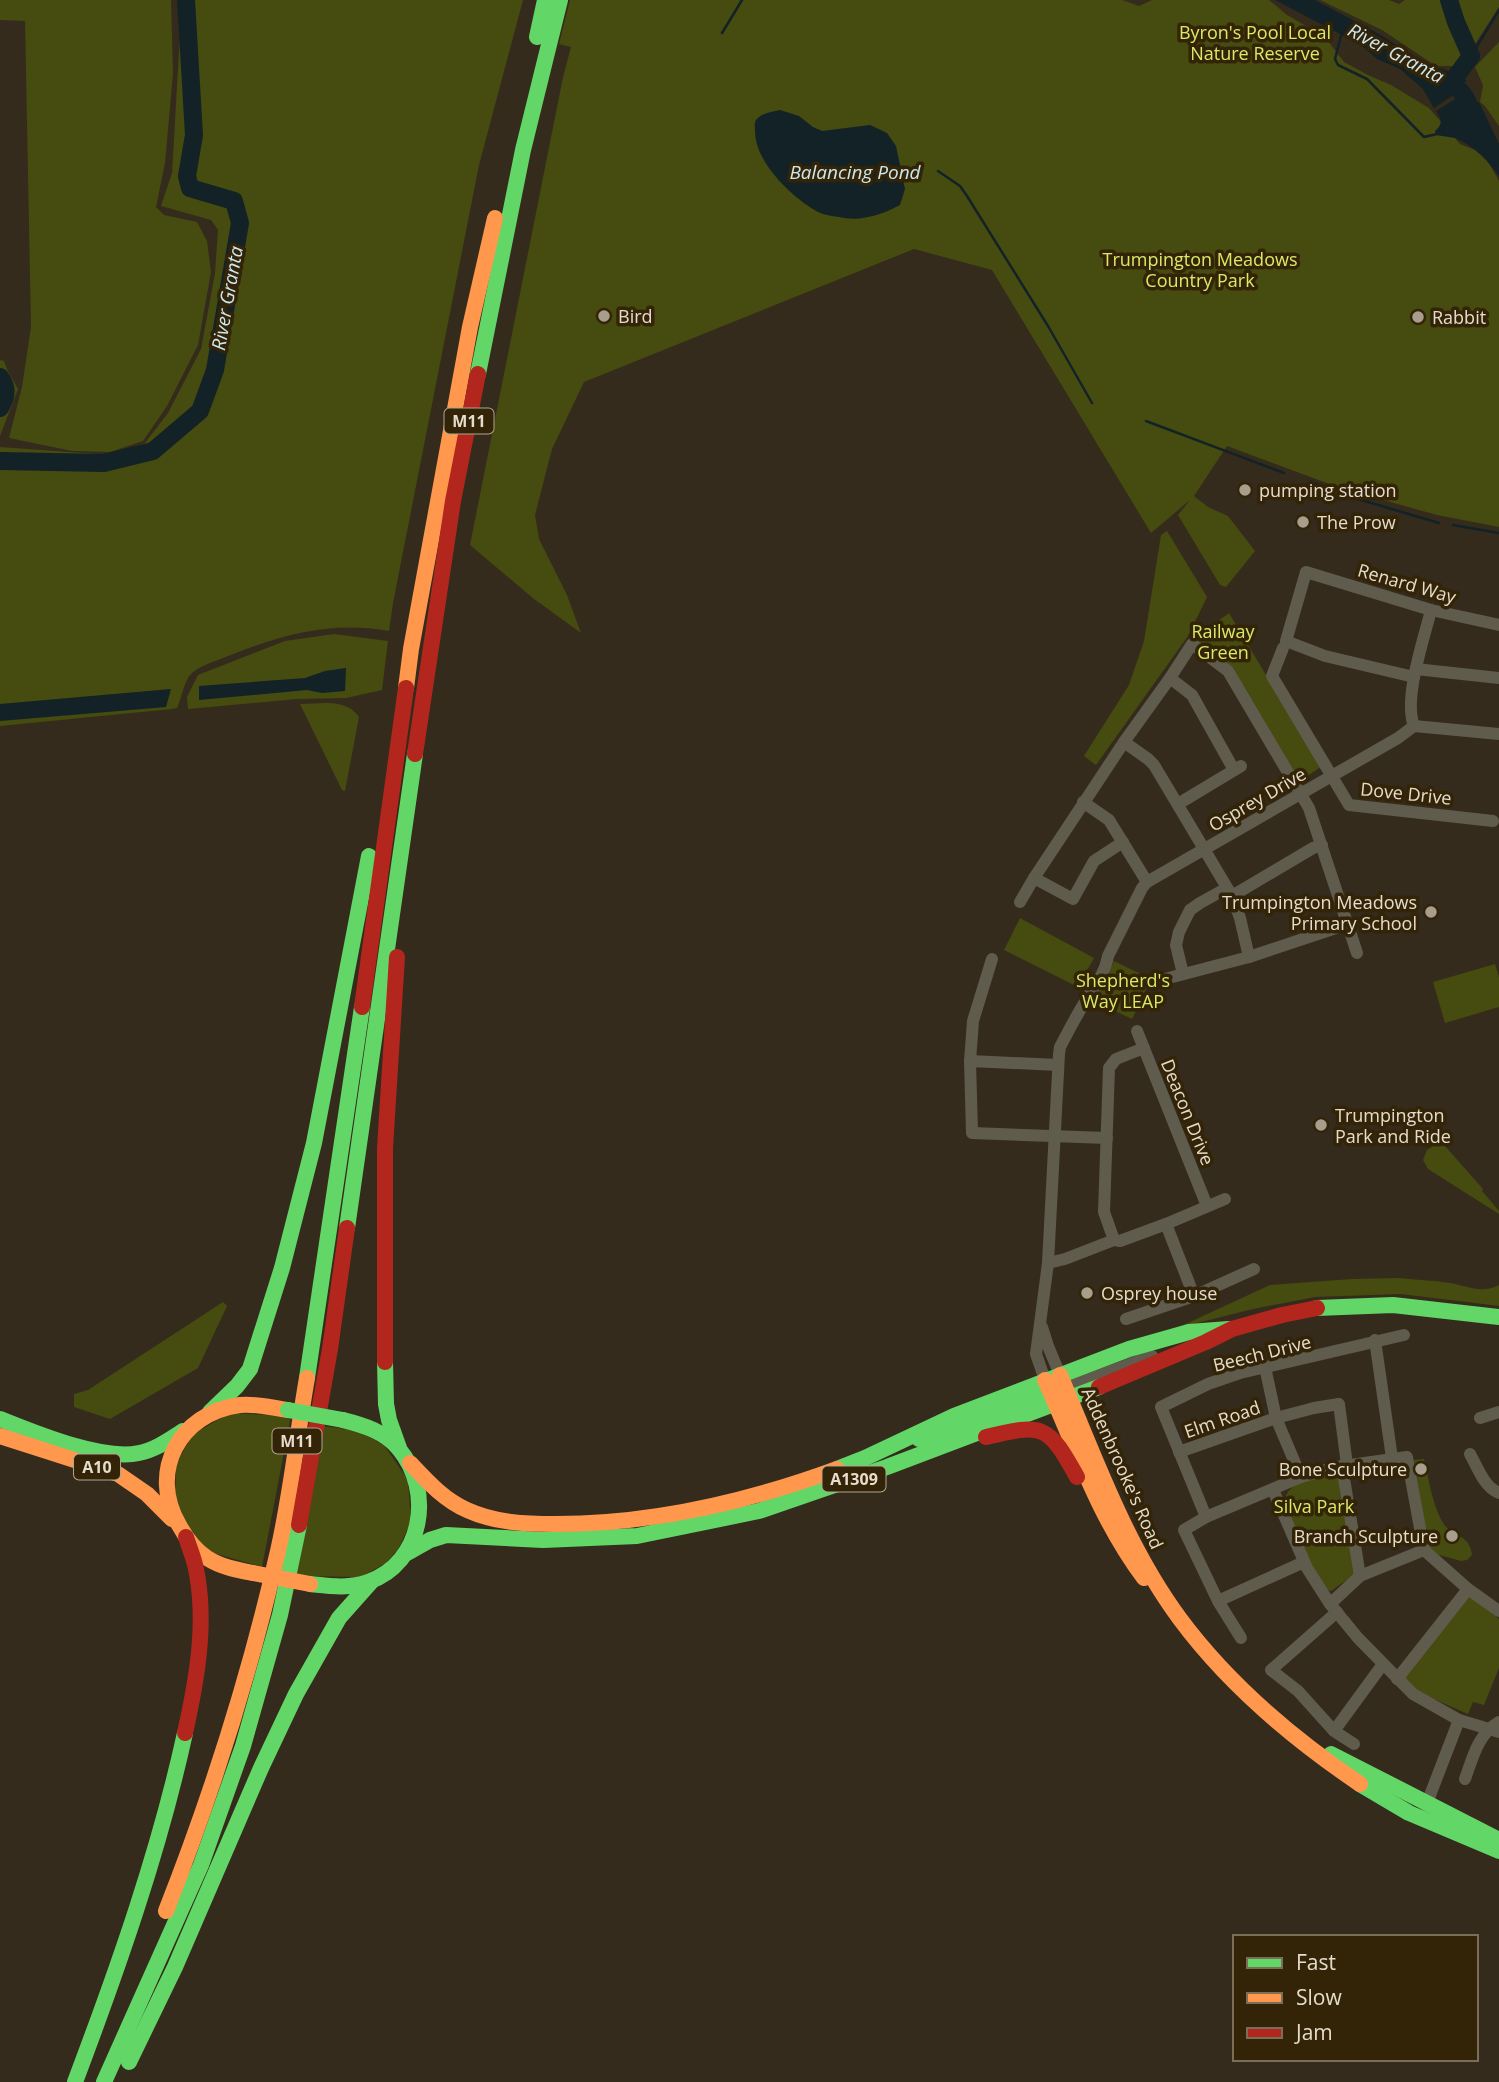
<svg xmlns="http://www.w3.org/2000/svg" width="1499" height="2082" viewBox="0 0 1499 2082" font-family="'Open Sans',sans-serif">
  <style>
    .green { fill: #464b0f }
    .water { fill: #132226 }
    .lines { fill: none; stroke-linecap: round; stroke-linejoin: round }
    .stream { stroke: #132226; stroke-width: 2.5 }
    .river { stroke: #132226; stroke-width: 18 }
    .street { stroke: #5f5b4d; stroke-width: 12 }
    .fast { stroke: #63d668; stroke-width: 16 }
    .slow { stroke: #ff974d; stroke-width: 16 }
    .jam { stroke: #b3261e; stroke-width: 16 }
    .fast-bridge { stroke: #63d668; stroke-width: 16 }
    .slow-bridge { stroke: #ff974d; stroke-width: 16 }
    .poi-dot { fill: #a89e8e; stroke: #332407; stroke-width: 2.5 }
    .labels { text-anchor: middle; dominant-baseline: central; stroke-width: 7; stroke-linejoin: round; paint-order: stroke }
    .shield { fill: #332407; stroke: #b0a591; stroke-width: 2 }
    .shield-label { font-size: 16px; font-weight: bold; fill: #e6dccc }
    .park-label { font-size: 18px; fill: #dae967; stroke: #332407 }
    .poi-label { font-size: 18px; fill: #e6dccc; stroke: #332407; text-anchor: start }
    .street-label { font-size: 18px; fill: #e6dccc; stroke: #332407 }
    .water-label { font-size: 19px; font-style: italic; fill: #cde7f1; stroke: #332407 }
  </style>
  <rect width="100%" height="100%" fill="#342b1c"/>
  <g class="green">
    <polygon points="0,0 171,0 173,73 165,163 156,207 164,215 197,222 207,241 211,272 198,345 167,406 143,441 110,452 72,451 9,438 22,387 31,327 25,21 0,20"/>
    <path d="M182,0H523L479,165L393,603L389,631C334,621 283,634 231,655C219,660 203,664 192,673C184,680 182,697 177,708L172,709L0,726V447L110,455L145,443L168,413L201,349L215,273L218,230L211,220L161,206L172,173Z"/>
    <polygon points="570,0 1122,0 1139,6 1152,0 1269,0 1287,15 1325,37 1344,62 1368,75 1391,85 1429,108 1460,144 1475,150 1489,163 1499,181 1499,527 1437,515 1340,488 1227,446 1194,496 1208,507 1228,516 1255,551 1226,587 1220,585 1178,515 1190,500 1151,533 992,270 914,249 584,382 552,449 535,515 539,539 567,595 581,633 534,599 470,545 563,77 571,47 559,44"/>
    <polygon points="1320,0 1389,0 1399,4 1405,0 1499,0 1499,7 1466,58 1455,66 1436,66 1382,30"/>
    <polygon points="1499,42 1499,126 1485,106 1480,102 1483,85 1475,67"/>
    <polygon points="0,360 4,361 8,372 18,389 0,436"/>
    <polygon points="1167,531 1207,597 1188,636 1096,765 1084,756 1129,685 1144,641 1161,535"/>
    <polygon points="1229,613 1321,767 1298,782 1229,668 1193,643 1196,637"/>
    <polygon points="334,634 388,641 382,690 346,698 297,699 188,709 187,697 198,675 285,641"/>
    <path d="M300,704C320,704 346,698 359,717L345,791L342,790Z"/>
    <polygon points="1020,918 1094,958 1078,987 1004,950"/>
    <polygon points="1114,961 1151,979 1132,1019 1094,1001"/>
    <polygon points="1495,964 1499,977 1499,1007 1445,1023 1433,982"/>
    <polygon points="1435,1145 1445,1146 1483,1189 1482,1191 1499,1211 1499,1214 1428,1169 1423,1160 1427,1150"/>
    <path d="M1399,1278C1416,1280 1433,1280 1450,1283C1467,1286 1482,1294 1499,1285V1306L1401,1294L1315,1297L1253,1309L1177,1328L1270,1285L1352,1279Z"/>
    <polygon points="223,1302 227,1306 198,1368 110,1419 74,1407 74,1394 88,1390"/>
    <polygon points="229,1413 291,1416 262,1567 206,1551 175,1507 176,1464 192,1435"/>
    <polygon points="322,1426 356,1430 384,1445 408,1480 411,1521 399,1548 386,1563 361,1577 295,1576"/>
    <path d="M1424,1459C1429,1480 1432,1504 1443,1523C1453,1538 1470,1534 1472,1555L1467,1560L1461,1561L1432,1553L1429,1550L1414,1460Z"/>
    <path d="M1334,1471L1338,1476L1343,1502L1341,1505L1342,1513L1346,1516L1348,1531L1346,1533L1347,1542L1351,1543L1355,1574L1331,1591L1324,1589L1320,1584L1284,1502C1287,1481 1316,1477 1334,1471Z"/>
    <polygon points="1472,1597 1499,1619 1499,1668 1484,1705 1473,1702 1468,1714 1420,1693 1405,1682 1404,1675 1466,1598"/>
  </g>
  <g class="water">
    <polygon points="1275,0 1315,0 1379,34 1423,62 1435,68 1457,73 1467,81 1461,83 1460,89 1454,90 1455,94 1434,108 1423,89 1400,69 1377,59 1361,45"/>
    <path d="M1457,98L1463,105L1464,98L1473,103L1479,102L1499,144V176L1482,155L1467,144L1455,138L1436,135L1435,131C1443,124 1442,120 1436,111Z"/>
    <path d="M780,110L799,116L813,127L822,131L870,125L887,133L896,146L905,189L900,205C881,215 861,222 839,217C832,216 824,215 818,212C791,197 755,162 755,131C755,127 754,124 756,120C761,113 772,112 780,110Z"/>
    <polygon points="346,668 345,691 322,693 307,690 199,700 199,686 305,678 325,671"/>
    <polygon points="171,689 166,707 0,721 0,704"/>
  </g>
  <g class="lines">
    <g class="stream">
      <polyline points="1342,32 1335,59 1338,65 1367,79 1424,137 1437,134"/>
      <polyline points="722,33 742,0"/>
      <polyline points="1471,56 1499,10"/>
      <polyline points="938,171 960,186 967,196 1048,326 1092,403"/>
      <polyline points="1146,421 1284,473"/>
      <polyline points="1311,482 1324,488"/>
      <polyline points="1341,494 1439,523"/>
      <polyline points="1453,525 1499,533"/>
    </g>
    <g class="river">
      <polyline points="1449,0 1456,22 1471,56 1451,83"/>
      <path d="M1439,77C1451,82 1463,90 1468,103C1471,111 1470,118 1474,126C1481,137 1490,148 1499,158"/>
      <path d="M0,377C8,388 7,396 0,408"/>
      <polyline points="0,461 104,463 153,451 200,411 215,370 240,223 234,201 190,188 187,176 194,135 186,0"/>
    </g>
    <g class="street">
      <polyline points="1283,648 1272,676 1349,805 1493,821"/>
      <polyline points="1416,669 1499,678"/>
      <polyline points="1414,677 1325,656 1286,641 1306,572 1431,610 1499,625"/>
      <polyline points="1170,678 1192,644 1228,671 1309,808 1357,953"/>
      <path d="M1414,726C1403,699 1424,639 1431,610"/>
      <polyline points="1124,742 1148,759 1154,765 1232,896 1240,918 1249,957"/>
      <polyline points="1083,802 1109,820 1147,882"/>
      <polyline points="1178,804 1241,766"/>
      <polyline points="1123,842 1094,861 1073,899 1034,878 1124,742 1170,678 1192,695 1234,770"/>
      <polyline points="1232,896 1313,848 1322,845"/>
      <polyline points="1020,902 1034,878"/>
      <polyline points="1183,974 1176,945 1179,932 1190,910 1200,903 1227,888"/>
      <polyline points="1161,980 1249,957 1348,924"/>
      <polyline points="1137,1031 1207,1206"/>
      <polyline points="970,1061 973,1021 992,959"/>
      <polyline points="1058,1065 970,1061 972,1133 1107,1138"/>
      <polyline points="1166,1224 1194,1296"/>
      <polyline points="1114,1240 1104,1212 1109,1068 1116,1059 1144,1048"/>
      <polyline points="1048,1263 1065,1259 1114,1240 1120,1241 1166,1224 1225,1199"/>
      <polyline points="1126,1319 1194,1296 1254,1269"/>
      <polyline points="1042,1327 1048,1346 1060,1375"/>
      <polyline points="1375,1340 1392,1458"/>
      <path d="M1045,1380L1036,1354L1048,1263L1059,1054L1060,1047C1068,1032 1076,1016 1085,1002C1094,987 1105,974 1108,956L1142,888L1147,882L1398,738L1414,726L1499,734"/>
      <polyline points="1057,1385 1068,1387 1152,1356"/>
      <polyline points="1480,1418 1499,1412"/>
      <polyline points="1179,1452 1276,1418 1265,1367"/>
      <path d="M1470,1454C1478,1468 1484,1487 1499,1493"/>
      <polyline points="1342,1466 1360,1576"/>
      <polyline points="1301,1477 1276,1418 1314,1408 1339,1404 1347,1465"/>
      <polyline points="1273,1490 1307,1568 1330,1604 1358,1638 1413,1694 1459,1720 1499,1732"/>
      <polyline points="1206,1517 1161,1407 1208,1384 1240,1373 1404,1335"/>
      <polyline points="1304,1562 1218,1601 1184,1530 1206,1517 1301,1477 1336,1467 1407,1457 1424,1550 1468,1589 1499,1611"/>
      <polyline points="1218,1601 1241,1638"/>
      <polyline points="1330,1604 1360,1576 1424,1550"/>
      <polyline points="1337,1612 1271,1670 1298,1691 1334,1731 1354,1744"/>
      <polyline points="1397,1679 1468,1589"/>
      <polyline points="1334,1731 1383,1664"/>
      <path d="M1465,1779C1473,1757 1478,1734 1499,1722"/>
      <polyline points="1429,1811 1427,1803 1459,1720"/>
    </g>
    <g class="fast">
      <polyline points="537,37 545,0"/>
      <polyline points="478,374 523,150 560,0"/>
      <polyline points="347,1228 415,754"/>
      <polyline points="1317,1308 1393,1305 1499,1317"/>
      <polyline points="385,1362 386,1404 389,1420 399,1448"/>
      <polyline points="307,1378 362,1007"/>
      <polyline points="210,1412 237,1386 250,1369 282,1268 314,1143 369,856"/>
      <path d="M0,1419C35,1433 102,1461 139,1453C155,1450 169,1440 183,1431"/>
      <polyline points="919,1439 1038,1397 1060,1393"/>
      <polyline points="837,1469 865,1458 954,1416 1129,1349 1189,1332 1229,1329"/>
      <polyline points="407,1553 430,1540 446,1535 543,1540 637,1536 759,1511 887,1467 1099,1387"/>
      <path d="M310,1584C329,1586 350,1589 368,1582C423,1563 434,1491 399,1449C386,1432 363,1425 343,1420"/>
      <polyline points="1331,1754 1499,1840"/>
      <polyline points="1360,1784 1409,1813 1499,1851"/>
      <polyline points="129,2062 175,1967 261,1768 296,1694 339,1618 371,1582"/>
      <path d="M75,2082C118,1968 159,1852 185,1733"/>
      <polyline points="104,2082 201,1865 243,1746 280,1615 299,1525"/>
    </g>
    <g class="slow">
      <polyline points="406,688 411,649 470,327 495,218"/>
      <path d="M1060,1375C1095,1458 1126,1546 1180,1619C1229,1685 1292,1738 1360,1784"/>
      <path d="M1045,1380C1076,1448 1099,1518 1144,1578"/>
      <polyline points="0,1436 118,1474 147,1494 172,1519"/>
      <path d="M410,1463C427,1481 444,1500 467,1510C495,1523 526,1524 556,1524C652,1524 747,1502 837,1469"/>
      <path d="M253,1573C237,1570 221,1567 207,1558C195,1550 186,1538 179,1525C148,1472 179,1413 240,1405C255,1403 272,1408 288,1410"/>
      <path d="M166,1911C212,1794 250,1674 278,1551C291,1494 297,1435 307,1378"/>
    </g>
    <g class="jam">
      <polyline points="415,754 453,501 478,374"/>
      <polyline points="362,1007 406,688"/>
      <polyline points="385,1362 385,1148 397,957"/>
      <polyline points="1099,1387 1206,1342 1232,1329 1282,1315 1317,1308"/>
      <path d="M986,1437C1044,1423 1048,1425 1077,1477"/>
      <polyline points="299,1525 330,1349 347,1228"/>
      <path d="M185,1733C197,1679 207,1623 196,1569C194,1558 189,1547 186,1537"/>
    </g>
    <polyline class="fast-bridge" points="288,1410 343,1420"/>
    <polyline class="slow-bridge" points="253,1573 310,1584"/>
  </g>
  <g class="poi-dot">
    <circle cx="604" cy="316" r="7"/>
    <circle cx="1418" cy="317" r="7"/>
    <circle cx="1245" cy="490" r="7"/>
    <circle cx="1303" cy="522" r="7"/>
    <circle cx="1431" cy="912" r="7"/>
    <circle cx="1321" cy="1125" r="7"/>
    <circle cx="1087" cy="1293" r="7"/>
    <circle cx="1421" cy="1469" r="7"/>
    <circle cx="1452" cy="1536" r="7"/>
  </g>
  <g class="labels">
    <g class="shield">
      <rect x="444.5" y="408.5" width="49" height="25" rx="5"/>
      <rect x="272.5" y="1428.5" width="49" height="25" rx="5"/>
      <rect x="74" y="1454.5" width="46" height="25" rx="5"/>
      <rect x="822.5" y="1466.5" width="63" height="25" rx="5"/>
    </g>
    <g class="shield-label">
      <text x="469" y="421">M11</text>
      <text x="297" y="1441">M11</text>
      <text x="97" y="1467">A10</text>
      <text x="854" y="1479">A1309</text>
    </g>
    <g class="park-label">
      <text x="1255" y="32">Byron's Pool Local<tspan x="1255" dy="21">Nature Reserve</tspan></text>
      <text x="1200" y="259">Trumpington Meadows<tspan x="1200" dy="21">Country Park</tspan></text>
      <text x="1223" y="631">Railway<tspan x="1223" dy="21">Green</tspan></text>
      <text x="1123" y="980">Shepherd's<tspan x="1123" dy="21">Way LEAP</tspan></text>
      <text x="1314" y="1506">Silva Park</text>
    </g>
    <g class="poi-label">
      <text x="618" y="316">Bird</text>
      <text x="1432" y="317">Rabbit</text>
      <text x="1259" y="490">pumping station</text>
      <text x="1317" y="522">The Prow</text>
      <text x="1417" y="902" text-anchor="end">Trumpington Meadows<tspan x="1417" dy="21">Primary School</tspan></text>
      <text x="1335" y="1115">Trumpington<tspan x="1335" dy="21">Park and Ride</tspan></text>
      <text x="1101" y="1293">Osprey house</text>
      <text x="1407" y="1469" text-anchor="end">Bone Sculpture</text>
      <text x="1438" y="1536" text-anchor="end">Branch Sculpture</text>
    </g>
    <g class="street-label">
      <text transform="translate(1407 583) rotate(16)">Renard Way</text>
      <text transform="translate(1406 793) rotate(6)">Dove Drive</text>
      <text transform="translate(1257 799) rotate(-30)">Osprey Drive</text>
      <text transform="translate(1188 1112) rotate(68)">Deacon Drive</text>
      <text transform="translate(1262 1353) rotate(-14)">Beech Drive</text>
      <text transform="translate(1222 1419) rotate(-19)">Elm Road</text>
      <text transform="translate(1123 1468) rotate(66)">Addenbrooke's Road</text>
    </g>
    <g class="water-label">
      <text transform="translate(1396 53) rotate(28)">River Granta</text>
      <text x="855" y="172">Balancing Pond</text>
      <text transform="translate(227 298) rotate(-80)">River Granta</text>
    </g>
  </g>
  <rect x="1233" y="1935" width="245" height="126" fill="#332407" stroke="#7b6e56" stroke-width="2"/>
  <rect x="1247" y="1958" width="35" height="10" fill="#63d668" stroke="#7b6e56" stroke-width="2"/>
  <text x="1296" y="1970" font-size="21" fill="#e6dccc">Fast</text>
  <rect x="1247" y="1993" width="35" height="10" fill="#ff974d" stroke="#7b6e56" stroke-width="2"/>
  <text x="1296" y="2005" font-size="21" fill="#e6dccc">Slow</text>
  <rect x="1247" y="2028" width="35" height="10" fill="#b3261e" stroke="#7b6e56" stroke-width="2"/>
  <text x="1296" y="2040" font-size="21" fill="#e6dccc">Jam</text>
</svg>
